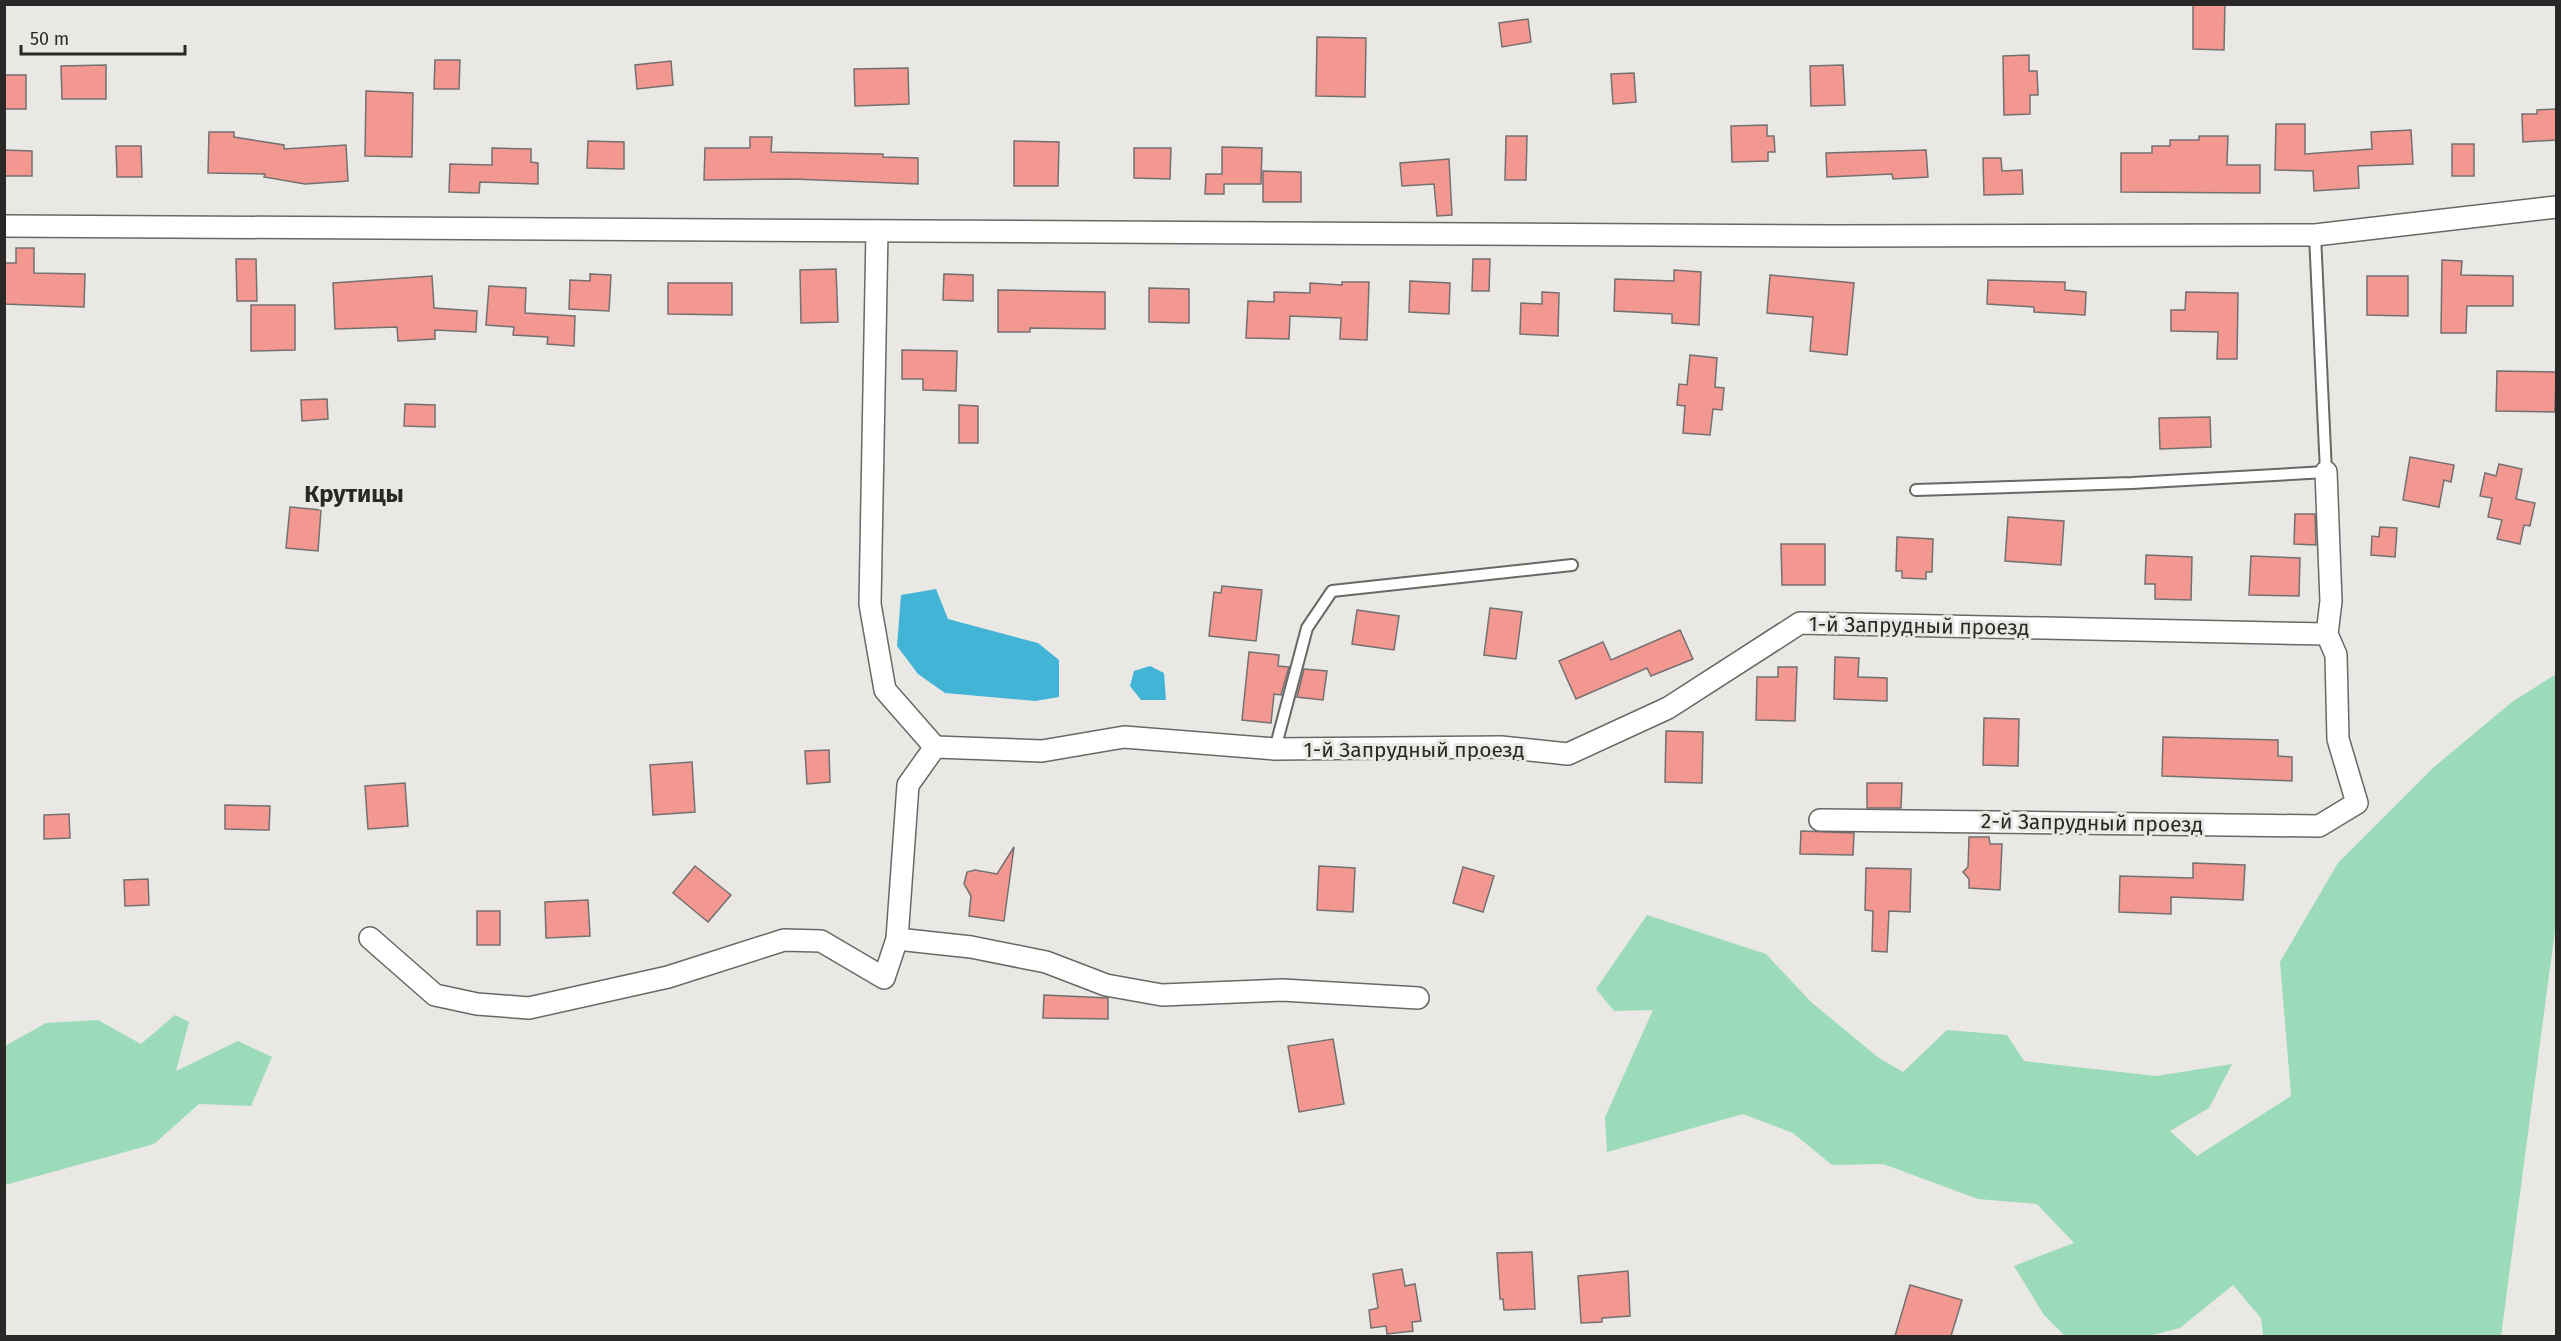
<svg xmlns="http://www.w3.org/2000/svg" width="2561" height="1341" viewBox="0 0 2561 1341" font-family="'Fira Sans',sans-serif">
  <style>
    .green { fill: #9bdbba }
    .water { fill: #42b5d6 }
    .building { fill: #f39890; stroke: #747070; stroke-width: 1.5 }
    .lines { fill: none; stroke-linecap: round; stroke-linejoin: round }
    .lane-casing { stroke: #696864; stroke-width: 14 }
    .street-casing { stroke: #696864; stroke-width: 24 }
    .lane { stroke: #fff; stroke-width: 10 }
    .street { stroke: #fff; stroke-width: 21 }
    .labels { text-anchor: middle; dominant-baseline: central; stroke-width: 6; stroke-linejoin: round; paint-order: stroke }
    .street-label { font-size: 21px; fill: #292827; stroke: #e9e8e4 }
    .quarter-label { font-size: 24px; font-weight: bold; fill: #292827; stroke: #e9e8e4 }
  </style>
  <rect width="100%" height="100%" fill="#e9e8e4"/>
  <g class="green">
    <polygon points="2556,674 2556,923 2501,1336 2263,1336 2261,1318 2233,1285 2180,1328 2149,1336 2065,1336 2044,1315 2014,1266 2074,1243 2037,1204 1978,1199 1883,1164 1832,1165 1793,1133 1743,1114 1607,1152 1605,1117 1653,1010 1614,1011 1596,989 1647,915 1766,954 1811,1002 1879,1058 1903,1072 1947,1030 2007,1035 2024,1061 2156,1076 2232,1064 2209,1108 2170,1131 2197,1156 2291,1096 2280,962 2338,863 2434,767 2512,702"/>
    <polygon points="175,1015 189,1022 176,1071 238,1041 272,1057 251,1106 199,1104 154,1144 5,1185 5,1046 46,1023 98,1020 141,1044"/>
  </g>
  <g class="water">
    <polygon points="936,589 948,619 1038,643 1059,660 1059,697 1035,701 945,693 918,674 897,646 901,595"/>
    <polygon points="1150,666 1164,673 1166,700 1141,700 1130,686 1134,671"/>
  </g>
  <g class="building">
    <polygon points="2193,4 2225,4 2224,50 2193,49"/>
    <polygon points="1528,19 1531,42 1502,47 1499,23"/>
    <polygon points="1317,37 1366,38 1365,97 1316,96"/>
    <polygon points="2029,55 2029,71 2037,71 2038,95 2030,95 2030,114 2004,115 2003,56"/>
    <polygon points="435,60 460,60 459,89 434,89"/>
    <polygon points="671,61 673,85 637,89 635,65"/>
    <polygon points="106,65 106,99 62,99 61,66"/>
    <polygon points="1843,65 1845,105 1811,106 1810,66"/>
    <polygon points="908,68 909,104 855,106 854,69"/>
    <polygon points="1634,73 1636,102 1613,104 1611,74"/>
    <rect x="4" y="75" width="22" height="34"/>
    <polygon points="366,91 413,93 412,157 365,156"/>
    <polygon points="2556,109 2556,140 2523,142 2522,114 2537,114 2537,110"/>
    <polygon points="2276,124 2305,124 2305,154 2372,149 2371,132 2411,130 2413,164 2358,166 2359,188 2314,191 2313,171 2275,170"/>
    <polygon points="1767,125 1767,136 1774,136 1775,152 1768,152 1768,161 1732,162 1731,126"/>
    <polygon points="209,132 234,132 234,137 284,145 284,149 346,145 348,181 305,184 264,177 265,174 208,173"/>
    <polygon points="1506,136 1527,136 1526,180 1505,180"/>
    <polygon points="2199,136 2228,136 2227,165 2260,165 2260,193 2121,192 2121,153 2152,153 2152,146 2170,146 2170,140 2199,140"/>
    <polygon points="750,137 772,137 771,152 883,154 883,157 918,158 918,184 793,179 704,180 705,148 750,148"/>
    <polygon points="588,141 624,142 624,169 587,168"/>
    <polygon points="1014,141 1059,142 1058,186 1014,186"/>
    <rect x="2452" y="144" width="22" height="32"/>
    <polygon points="116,146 141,146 142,177 117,177"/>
    <polygon points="1222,147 1262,148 1261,184 1224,184 1224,194 1205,194 1206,174 1222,174"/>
    <polygon points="492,148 531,149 531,162 538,163 538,184 480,182 479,193 449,192 450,164 492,165"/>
    <polygon points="1134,148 1171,148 1170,179 1134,178"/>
    <polygon points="4,150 32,151 32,176 4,176"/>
    <polygon points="1926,150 1928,177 1893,179 1892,174 1827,177 1826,153"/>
    <polygon points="1983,158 2001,158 2002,171 2022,170 2023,194 1984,195"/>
    <polygon points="1449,159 1452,215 1437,216 1434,184 1402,186 1400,163"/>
    <polygon points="1263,171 1301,172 1301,202 1263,202"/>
    <polygon points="16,248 34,248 34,273 85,274 84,307 4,304 4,263 16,263"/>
    <polygon points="236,259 256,259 257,301 237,301"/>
    <polygon points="1473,259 1490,259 1489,291 1472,291"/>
    <polygon points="2442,260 2462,261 2461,275 2513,276 2513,306 2467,306 2466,333 2441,333"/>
    <polygon points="836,269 838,322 801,323 800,270"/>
    <polygon points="1674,270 1701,272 1699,325 1672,323 1672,314 1614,311 1615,279 1674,281"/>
    <polygon points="590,274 611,275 609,311 569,309 570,280 590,281"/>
    <polygon points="944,274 973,275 973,301 943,300"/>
    <polygon points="1770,275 1854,283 1847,355 1810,351 1813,317 1767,313"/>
    <polygon points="432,276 434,308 477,311 476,332 435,330 435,339 398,341 397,327 335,329 333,283"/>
    <polygon points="2367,276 2408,276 2408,316 2367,315"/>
    <polygon points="1988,280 2065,282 2065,290 2086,292 2085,315 2034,312 2034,307 1987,304"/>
    <polygon points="1410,281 1450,283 1449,314 1409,312"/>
    <polygon points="1342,282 1369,282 1367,340 1340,339 1341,318 1290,316 1289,339 1246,338 1248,301 1274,302 1274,292 1310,293 1310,283 1342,285"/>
    <polygon points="668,283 732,283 732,315 668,314"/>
    <polygon points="489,286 526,288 525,313 575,316 574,346 547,344 548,337 513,335 514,327 486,325"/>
    <polygon points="1149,288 1189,289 1189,323 1149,322"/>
    <polygon points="998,290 1105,292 1105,329 1030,328 1030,332 998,332"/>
    <polygon points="1542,292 1559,293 1558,336 1520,334 1521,303 1542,304"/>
    <polygon points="2186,292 2238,293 2237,359 2217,359 2218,332 2171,331 2171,310 2185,310"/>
    <polygon points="251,305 295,305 295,350 251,351"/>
    <polygon points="902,350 957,351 956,391 923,390 923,379 902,379"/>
    <polygon points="1690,355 1717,358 1715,387 1724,388 1722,410 1713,409 1710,435 1683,433 1685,406 1677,405 1679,384 1687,385"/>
    <polygon points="2497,371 2556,372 2555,412 2496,411"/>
    <polygon points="327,399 328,419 302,421 301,400"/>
    <polygon points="405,404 435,405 435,427 404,426"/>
    <polygon points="959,405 978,406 978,443 959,443"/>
    <polygon points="2210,417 2211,447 2160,449 2159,418"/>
    <polygon points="2410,457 2454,465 2451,482 2444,480 2439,507 2403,500"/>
    <polygon points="2499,464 2522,469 2516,499 2535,503 2530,526 2524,525 2520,544 2497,539 2502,520 2488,517 2492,498 2480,496 2485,473 2496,476"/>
    <polygon points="290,507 321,510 318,551 286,548"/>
    <polygon points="2295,514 2315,514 2316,545 2294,544"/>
    <polygon points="2008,517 2064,521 2061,565 2005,561"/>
    <polygon points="2380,527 2397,528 2395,557 2371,555 2372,536 2379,537"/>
    <polygon points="1897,537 1933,539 1932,572 1926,572 1926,579 1902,578 1902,571 1896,571"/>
    <polygon points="1781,544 1825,544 1825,585 1782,585"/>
    <polygon points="2146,555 2192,557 2191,600 2155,599 2155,584 2145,584"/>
    <polygon points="2251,556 2300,558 2299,596 2249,595"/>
    <polygon points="1222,586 1262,590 1256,641 1209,636 1214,592 1221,593"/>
    <polygon points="1490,608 1522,612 1516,659 1484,655"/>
    <polygon points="1357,610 1399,616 1394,650 1352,644"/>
    <polygon points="1680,630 1693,659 1651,676 1647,668 1576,699 1559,661 1603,642 1611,660"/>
    <polygon points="1249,652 1279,655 1278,666 1289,667 1281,695 1274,694 1271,723 1242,720"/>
    <polygon points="1835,657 1859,658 1858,677 1887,678 1887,701 1834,699"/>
    <polygon points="1778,667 1797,667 1795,721 1756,720 1757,677 1778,677"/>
    <polygon points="1304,669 1327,671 1323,700 1297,697"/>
    <polygon points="1984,718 2019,719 2018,766 1983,765"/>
    <polygon points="1666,731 1703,732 1702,783 1665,782"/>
    <polygon points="2163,737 2278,740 2278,756 2292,757 2292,781 2162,776"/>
    <polygon points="829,750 830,782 807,784 805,751"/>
    <polygon points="692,762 695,812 653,815 650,765"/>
    <polygon points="405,783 408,826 368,829 365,786"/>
    <polygon points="1867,783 1902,783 1901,808 1867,808"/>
    <polygon points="225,805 270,806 269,830 225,829"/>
    <polygon points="69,814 70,838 44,839 44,815"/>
    <polygon points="1801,831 1854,833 1853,855 1800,854"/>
    <polygon points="1969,837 1989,837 1990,844 2002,844 2000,890 1969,888 1969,879 1963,872 1968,867"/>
    <polygon points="1014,847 1004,921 969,916 971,896 964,884 967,872 975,870 997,874"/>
    <polygon points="2193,863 2245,865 2243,900 2171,897 2171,914 2119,912 2120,876 2193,878"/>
    <polygon points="695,866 731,895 708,922 673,893"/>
    <polygon points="1319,866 1355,868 1353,912 1317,910"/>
    <polygon points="1463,867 1494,876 1483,912 1453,903"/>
    <polygon points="1866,868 1911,869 1910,912 1889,911 1887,952 1872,951 1873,911 1865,910"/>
    <polygon points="148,879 149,905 125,906 124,880"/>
    <polygon points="588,900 590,936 546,938 545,902"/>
    <rect x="477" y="911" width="23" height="34"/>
    <polygon points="1044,995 1108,998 1108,1019 1043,1018"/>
    <polygon points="1333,1039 1344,1104 1299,1112 1288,1046"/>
    <polygon points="1532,1252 1535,1309 1504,1310 1503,1299 1500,1299 1497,1253"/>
    <polygon points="1402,1269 1405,1286 1415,1284 1421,1321 1412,1322 1413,1331 1387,1334 1386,1326 1371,1328 1369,1310 1378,1308 1373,1274"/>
    <polygon points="1628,1271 1630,1316 1602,1318 1602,1322 1581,1323 1578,1276"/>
    <polygon points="1910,1285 1962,1300 1951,1336 1895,1336"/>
  </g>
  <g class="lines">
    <defs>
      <g id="lane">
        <polyline points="1916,490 2132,483 2326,472 2315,235"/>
        <polyline points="1275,749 1307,628 1332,591 1572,565"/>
      </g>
      <g id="street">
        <polyline points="4,226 1834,236 2315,235 2556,207"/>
        <polyline points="877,231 870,604 885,690 935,747"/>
        <polyline points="935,747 1042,751 1124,737 1275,749 1501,747 1568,754 1668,708 1800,623 2327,634"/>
        <polyline points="1820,820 2319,826 2357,803 2338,739 2336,655 2327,634 2331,601 2326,472"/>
        <polyline points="370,938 435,995 477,1004 529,1008 668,977 784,940 821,941 884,978 897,939 908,785 935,747"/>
        <polyline points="897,939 971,947 1046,962 1106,985 1162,995 1282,990 1418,998"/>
      </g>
    </defs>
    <use href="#lane" class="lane-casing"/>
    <use href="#street" class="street-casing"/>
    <use href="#lane" class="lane"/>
    <use href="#street" class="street"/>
  </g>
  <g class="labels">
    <g class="street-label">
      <text transform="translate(1919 626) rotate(1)">1-й Запрудный проезд</text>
      <text x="1414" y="750">1-й Запрудный проезд</text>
      <text transform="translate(2092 823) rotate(1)">2-й Запрудный проезд</text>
    </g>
    <g class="quarter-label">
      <text x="354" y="494">Крутицы</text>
    </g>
  </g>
  <rect width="2561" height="1341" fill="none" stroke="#292827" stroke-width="12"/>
  <path d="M21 45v9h164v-9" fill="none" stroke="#292827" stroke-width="3"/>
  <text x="30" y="45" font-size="18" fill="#292827" stroke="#e9e8e4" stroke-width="4.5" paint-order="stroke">50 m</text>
</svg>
